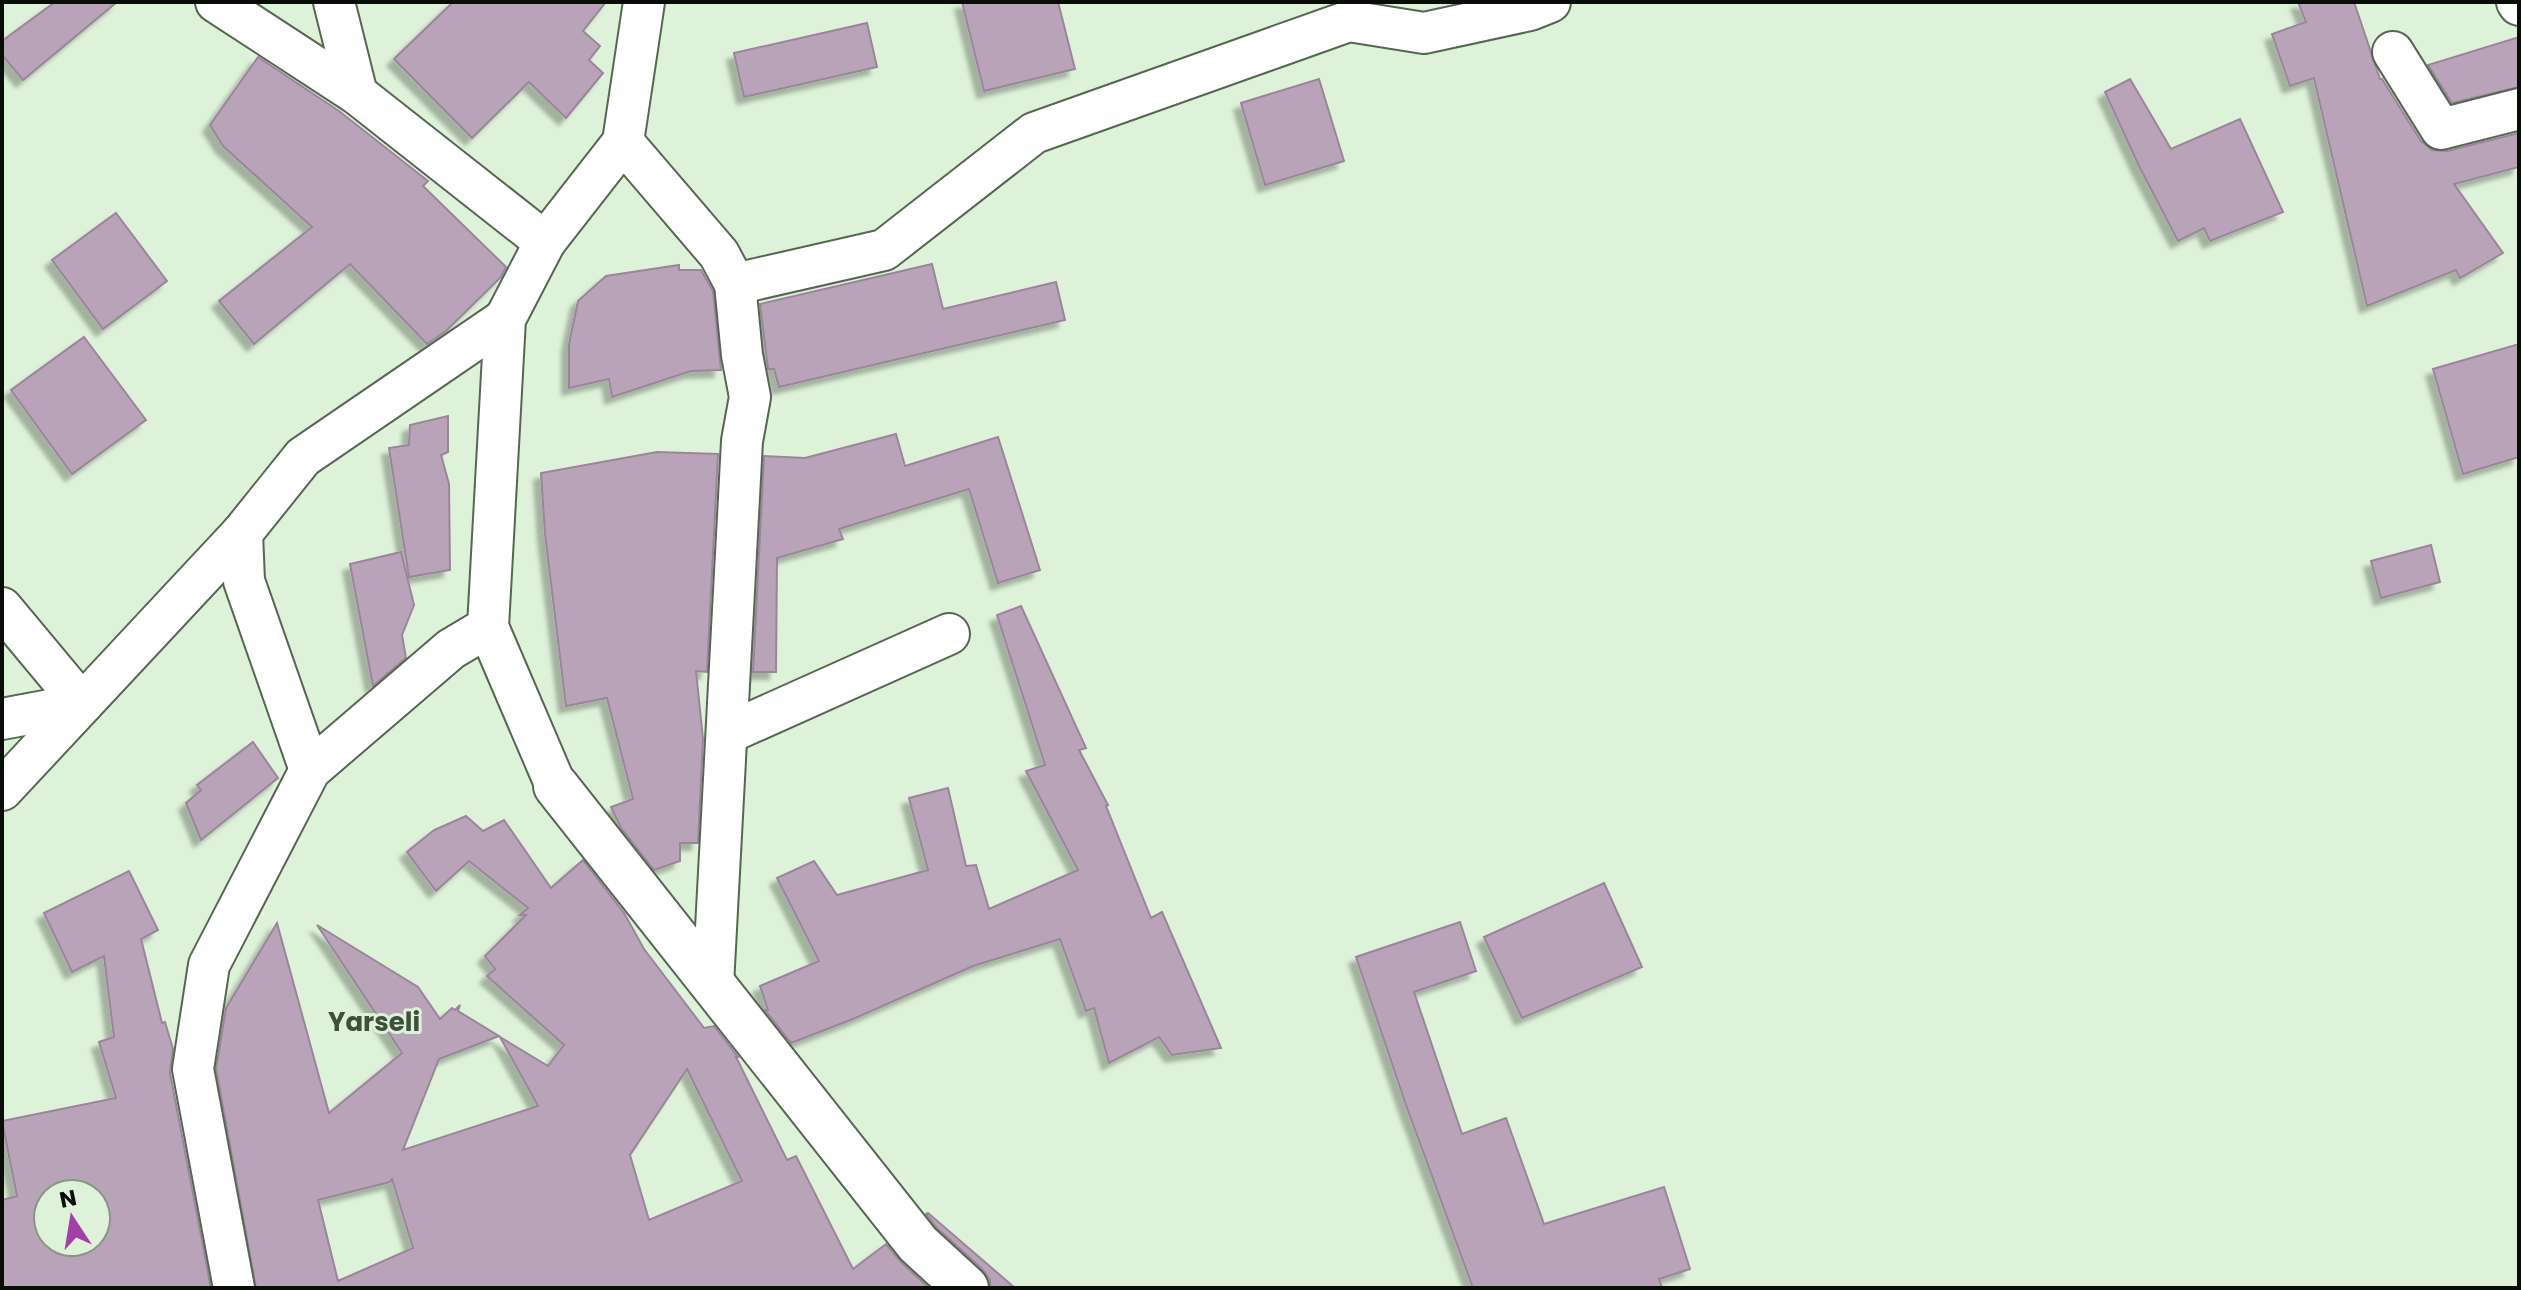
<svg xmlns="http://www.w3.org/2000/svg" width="2521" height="1290" viewBox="0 0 2521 1290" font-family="Poppins,sans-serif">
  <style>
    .building { fill: #b9a3b9; stroke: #9a859b; stroke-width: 2; fill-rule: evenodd; filter: url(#shadow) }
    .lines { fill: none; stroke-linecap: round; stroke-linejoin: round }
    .minor-casing { stroke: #556752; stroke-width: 44 }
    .tertiary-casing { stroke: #556752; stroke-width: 48 }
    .minor { stroke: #fff; stroke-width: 40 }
    .tertiary { stroke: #fff; stroke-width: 44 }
    .labels { text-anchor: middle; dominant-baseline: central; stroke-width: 6; stroke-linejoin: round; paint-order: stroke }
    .quarter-label { font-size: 26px; font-weight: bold; fill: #3e4f3b; stroke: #def2d9 }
  </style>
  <defs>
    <filter id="shadow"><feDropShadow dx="-7" dy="7" stdDeviation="2" flood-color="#0004"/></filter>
  </defs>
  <rect width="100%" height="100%" fill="#def2d9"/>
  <g class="building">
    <polygon points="55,2 117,2 23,80 2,55 2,41"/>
    <polygon points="453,2 606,2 583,31 600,46 589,60 603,73 566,118 529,82 472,138 394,59"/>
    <polygon points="962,2 1058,2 1075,69 984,91"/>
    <polygon points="2298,2 2354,2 2380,79 2382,79 2421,141 2432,150 2447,151 2519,133 2519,167 2454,184 2503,253 2460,278 2456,270 2367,306 2314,78 2290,86 2272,34 2306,22"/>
    <polygon points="867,23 877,67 744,97 734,53"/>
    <polygon points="2519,37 2519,87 2452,103 2428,65"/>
    <polygon points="258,57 339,111 428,181 423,186 506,267 501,277 446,331 427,344 350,264 254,344 219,301 312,227 223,146 210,125"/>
    <polygon points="1319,79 1344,161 1265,185 1241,103"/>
    <polygon points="2130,79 2171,149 2240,119 2283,212 2210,241 2204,228 2178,241 2139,166 2105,92"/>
    <polygon points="116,213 167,281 103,329 52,260"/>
    <polygon points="932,264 943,309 1056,282 1065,320 779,387 774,369 768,369 760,304"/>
    <polygon points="679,265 679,270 701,270 713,291 721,370 691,371 612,397 609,379 569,388 569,344 578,301 606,276"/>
    <polygon points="84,337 146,420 72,474 11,390"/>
    <polygon points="2519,344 2519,457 2463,474 2433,369"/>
    <polygon points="448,416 448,452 441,455 449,484 450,570 409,577 389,448 409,445 410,425"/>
    <polygon points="896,434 905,466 998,437 1040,570 998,583 969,489 839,529 843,539 777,558 776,672 753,672 764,456 805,458"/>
    <polygon points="657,452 718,454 707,672 696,671 703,739 698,843 680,843 680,861 654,870 621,828 611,807 633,799 607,698 566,706 545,534 541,473"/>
    <polygon points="2431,545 2440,582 2381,598 2371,561"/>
    <polygon points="401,552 414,605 402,635 406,658 373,686 350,564"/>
    <polygon points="1021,606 1086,748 1079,750 1108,805 1106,806 1151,918 1162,912 1221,1048 1172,1055 1159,1037 1109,1063 1094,1008 1086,1011 1060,939 973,966 853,1019 791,1043 765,1010 768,1010 760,986 819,961 777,878 814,861 837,895 928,870 909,798 948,788 966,866 976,865 989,909 1078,870 1026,771 1045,765 997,615"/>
    <polygon points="253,742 278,778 201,840 186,803 201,790 197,785"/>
    <path d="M466,816L483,831L504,820L551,888L583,860L624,913L644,949L704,1028L714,1026L738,1057H736L787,1160L796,1156L853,1269L886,1244L901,1262L929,1288H256L216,1069L226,1008L277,923L329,1113L402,1053L317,925L418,987L440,1019L452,1008L455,1010L460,1005L458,1011L499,1036L439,1059L403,1150L538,1106L500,1037L548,1066L564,1045L487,976L495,969L485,956L526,915H520L528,908L469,861L436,891L407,852L434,830ZM687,1069L742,1181L649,1220L630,1155ZM392,1179L413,1248L338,1281L318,1200L390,1182Z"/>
    <path d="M129,871L158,930L141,939L162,1023L165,1022L173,1049L170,1073L211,1288H2V1200L17,1196L2,1121L116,1098L99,1042L114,1037L104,956L72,972L44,913ZM48,1194H96V1242H48Z"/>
    <polygon points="1604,883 1642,967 1522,1018 1484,937"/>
    <polygon points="1460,922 1476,971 1414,992 1462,1134 1506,1118 1544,1224 1664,1187 1690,1269 1659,1279 1662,1288 1473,1288 1406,1105 1356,957"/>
    <polygon points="928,1213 1015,1288 990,1288 990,1280 983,1270 936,1227 926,1214"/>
  </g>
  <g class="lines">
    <defs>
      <g id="minor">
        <polyline points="216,2 357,94 545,242"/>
        <polyline points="334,2 357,94"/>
        <polyline points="2517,2 2519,5"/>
        <polyline points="2393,52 2441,129 2519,109"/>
        <polyline points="623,142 719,254 735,284 742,355 750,397 742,441 713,985"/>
        <polyline points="735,284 884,250 1034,133 1349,21 1424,33 1530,10 1550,2"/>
        <polyline points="242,533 244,581 310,770"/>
        <polyline points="2,608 82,704"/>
        <polyline points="2,719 82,704"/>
        <polyline points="728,733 949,634"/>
        <polyline points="556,786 488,627 505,319 545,242 623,142 644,2"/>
        <polyline points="2,790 242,533 303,457 505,319"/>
        <polyline points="234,1288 193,1069 209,965 310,770 451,649 488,627"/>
      </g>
      <polyline id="tertiary" points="556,786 918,1244 966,1288"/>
    </defs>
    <use href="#minor" class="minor-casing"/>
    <use href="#tertiary" class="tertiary-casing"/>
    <use href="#minor" class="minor"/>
    <use href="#tertiary" class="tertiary"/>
  </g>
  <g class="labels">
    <g class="quarter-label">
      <text x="374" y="1022">Yarseli</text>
    </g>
  </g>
  <rect width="2521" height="1290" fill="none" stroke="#080e07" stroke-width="8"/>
  <g transform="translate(72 1218) rotate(348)"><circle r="38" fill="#def2d9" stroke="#889785" stroke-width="2"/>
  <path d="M0-6L14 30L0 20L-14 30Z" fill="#a240a7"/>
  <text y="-12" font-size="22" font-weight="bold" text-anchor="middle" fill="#080e07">N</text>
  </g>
</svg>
